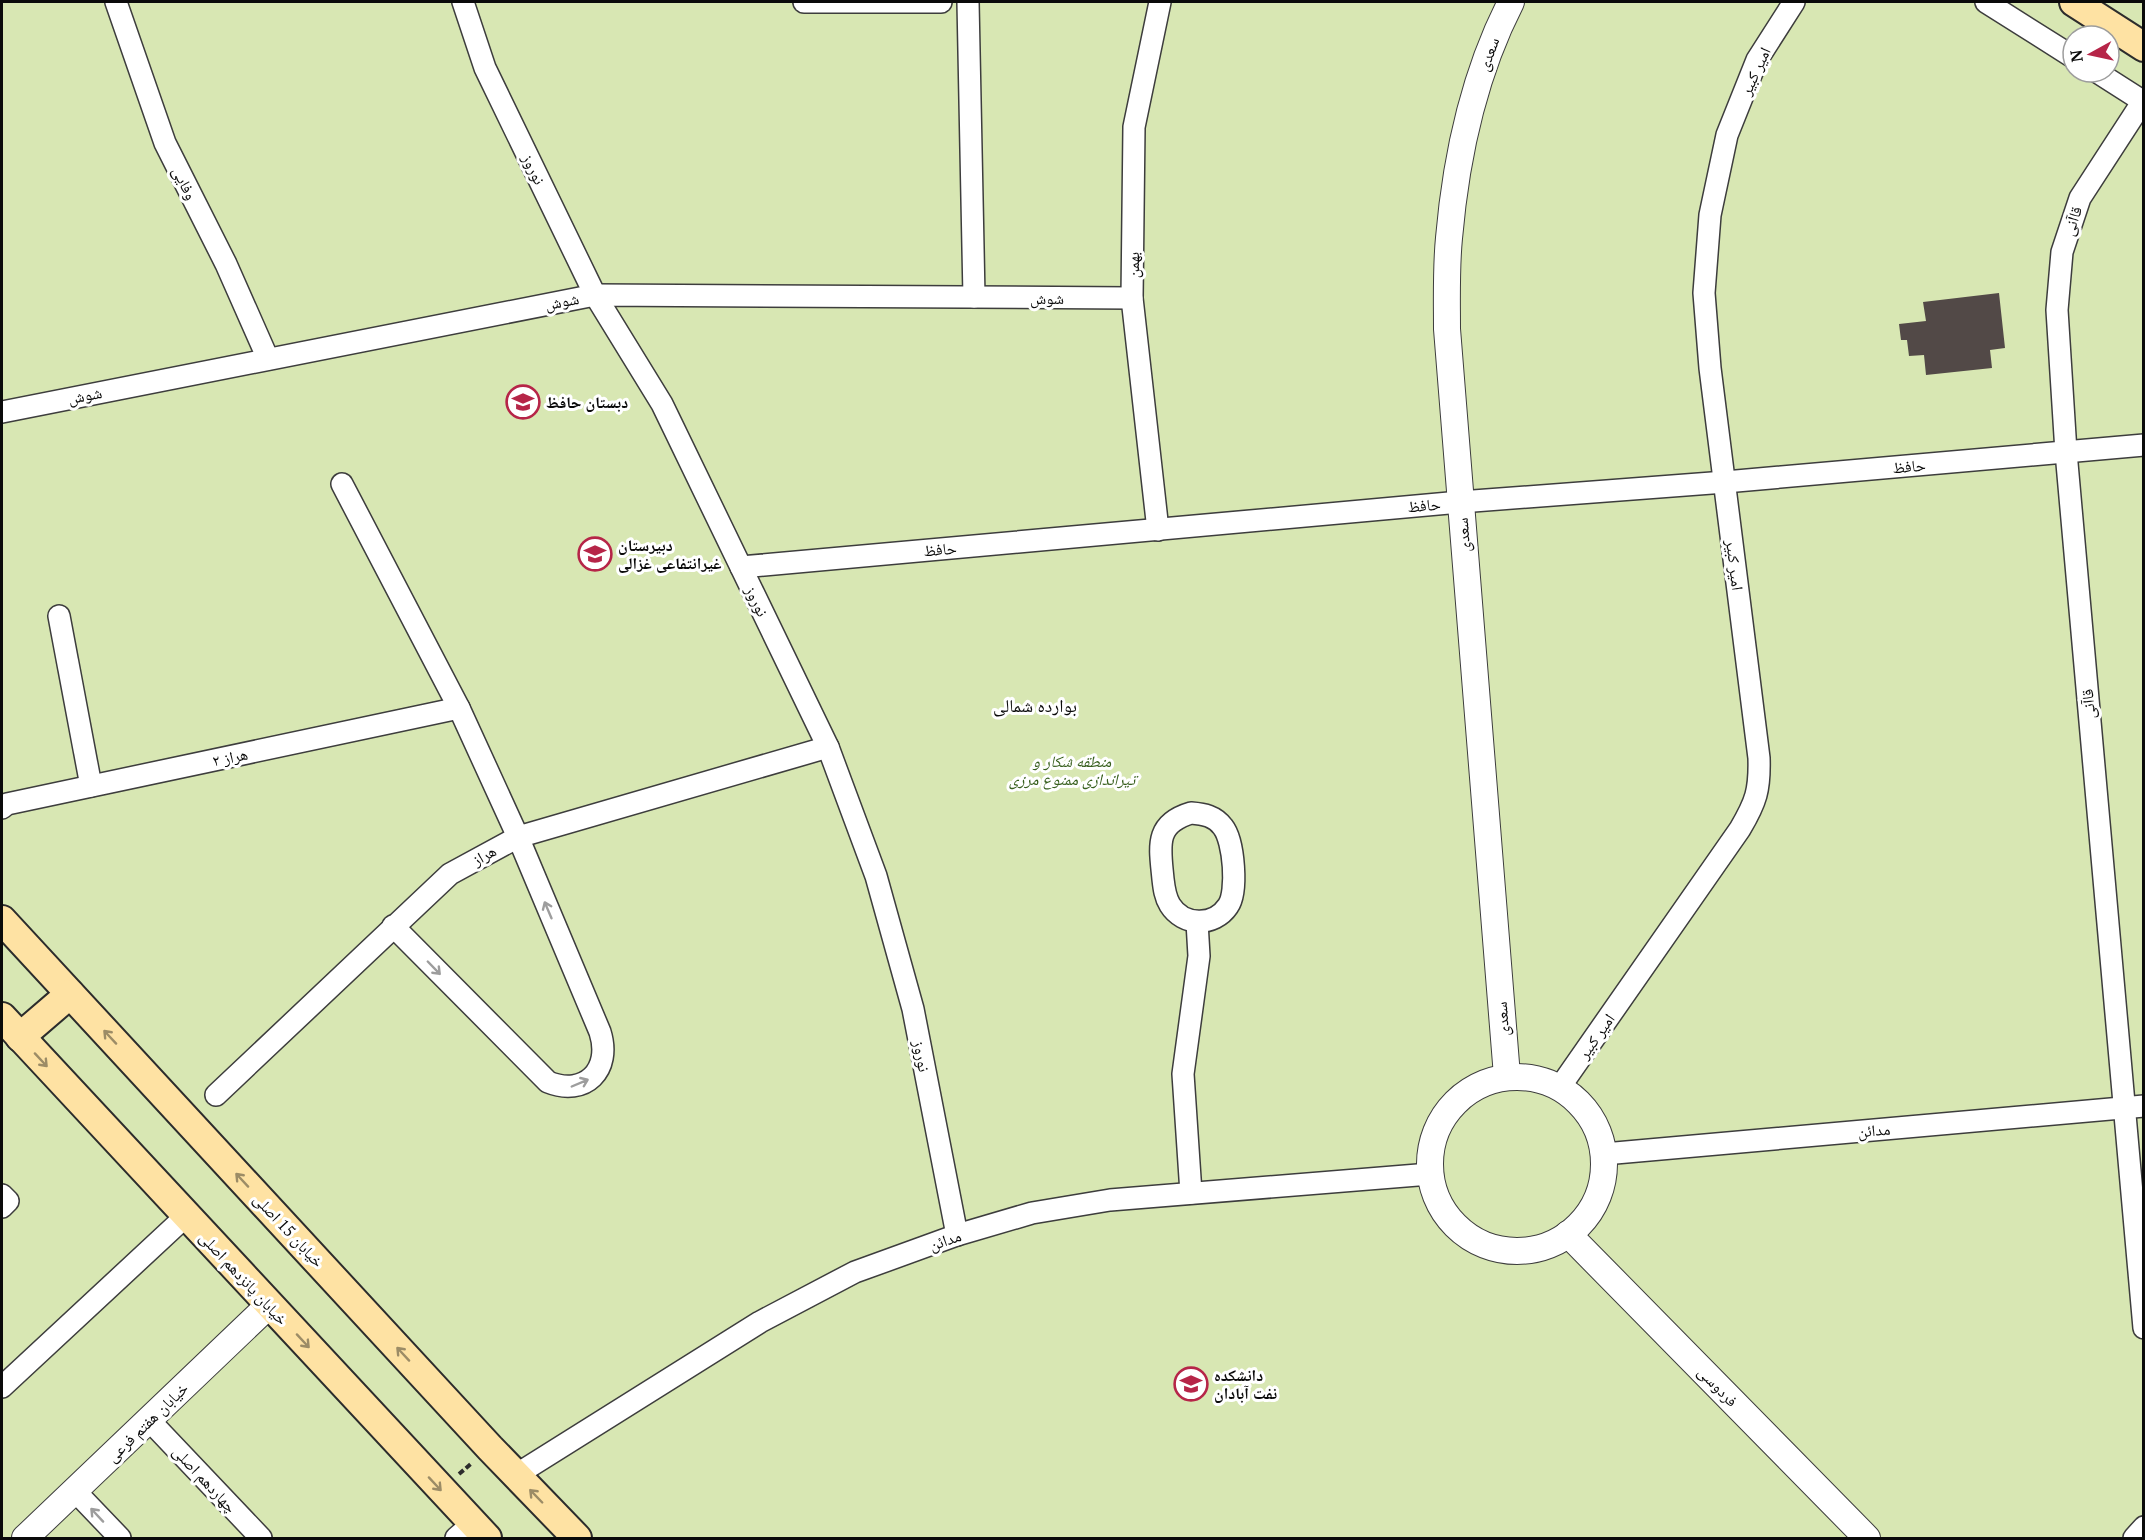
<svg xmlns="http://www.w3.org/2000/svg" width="2145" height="1540" viewBox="0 0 2145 1540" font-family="'PT Serif','Noto Naskh Arabic',serif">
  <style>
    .green { fill: #d8e7b3; fill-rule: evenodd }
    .building { fill: #524947 }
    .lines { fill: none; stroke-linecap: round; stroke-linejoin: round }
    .minor-casing { stroke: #3d3d3d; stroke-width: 24 }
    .tertiary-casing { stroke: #3d3d3d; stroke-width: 28 }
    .secondary-casing { stroke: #2c2c2c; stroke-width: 32 }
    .path { stroke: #2c2c2c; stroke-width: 4; stroke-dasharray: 6 3; stroke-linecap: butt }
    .minor { stroke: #fff; stroke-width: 21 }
    .tertiary { stroke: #fff; stroke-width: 26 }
    .secondary { stroke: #fee2a3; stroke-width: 28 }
    .oneway { stroke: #9d9d9d }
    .oneway2 { stroke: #9c8c66 }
    .labels { text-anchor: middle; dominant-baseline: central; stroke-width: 6; stroke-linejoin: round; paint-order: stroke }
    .street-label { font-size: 16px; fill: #0a0a0a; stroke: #fff }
    .poi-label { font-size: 16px; font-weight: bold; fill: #0a0a0a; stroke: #fff; text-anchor: start }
    .park-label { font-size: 16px; font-style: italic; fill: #375f1d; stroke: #fff }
    .neighbourhood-label { font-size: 18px; fill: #0a0a0a; stroke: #fff }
  </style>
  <rect width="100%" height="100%" fill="#fff6e7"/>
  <path class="green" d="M2,2H2143V1538H2ZM2073,36H2109V72H2073Z"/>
  <polygon class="building" points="1999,293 2005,348 1990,350 1992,368 1926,375 1924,355 1909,356 1907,340 1901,340 1899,324 1926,321 1923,302"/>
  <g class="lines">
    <defs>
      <g id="minor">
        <polyline points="116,2 165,143 226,264 268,359"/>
        <polyline points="463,2 485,68 595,295 662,404 828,747 876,876 913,1009 957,1235"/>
        <polyline points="804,2 941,2"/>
        <polyline points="968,2 974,297"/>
        <polyline points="1986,2 2073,57"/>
        <polyline points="2097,72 2144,102"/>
        <polyline points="2143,101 2080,198 2062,252 2057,310 2066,452 2144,1328"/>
        <polyline points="2,412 595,295 1132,298"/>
        <path d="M342,484L459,708L518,837L600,1032C612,1070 585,1097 548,1082L393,926"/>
        <polyline points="1158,530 1132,298 1134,127 1160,2"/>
        <polyline points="741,567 1460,502 1725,482 2144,445"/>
        <polyline points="59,616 91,786"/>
        <polyline points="2,808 7,804 459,708"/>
        <path d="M1191,813C1204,814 1215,816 1223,827C1234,841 1238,892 1228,906C1214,927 1183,926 1170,905C1165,897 1164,888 1163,879C1160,847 1154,824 1191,813Z"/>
        <path d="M1560,1087L1740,829C1756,802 1760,790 1759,758L1710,368L1704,293L1710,215L1727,135L1757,60L1794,2"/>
        <polyline points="216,1095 450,874 518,837 828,747"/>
        <polyline points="1604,1154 2144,1106"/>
        <polyline points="1191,1193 1183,1074 1199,956 1197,922"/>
        <polyline points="2,1195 8,1201 2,1207"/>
        <polyline points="2,1387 186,1216"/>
        <polyline points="149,1420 261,1538"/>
        <polyline points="516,1475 760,1322 855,1272 957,1235 1032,1213 1110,1200 1430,1174"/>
        <polyline points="75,1491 120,1538"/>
        <polyline points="456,1538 472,1524"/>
        <polyline points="2134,1538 2144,1527"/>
      </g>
      <g id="tertiary">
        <path d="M1507,1076L1447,329C1447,299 1446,268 1449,238C1456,157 1474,74 1511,2"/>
        <circle cx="1517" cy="1164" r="87"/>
        <polyline points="1568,1234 1867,1538"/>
        <polyline points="25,1538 269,1305"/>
      </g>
      <g id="secondary">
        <polyline points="2074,2 2144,47"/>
        <polyline points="2,920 490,1448 577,1538"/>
        <polyline points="2,1017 487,1538"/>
        <polyline points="20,1037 70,994"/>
      </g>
    </defs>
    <use href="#minor" class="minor-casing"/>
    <use href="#tertiary" class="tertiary-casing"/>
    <use href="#secondary" class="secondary-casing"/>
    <polyline class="path" points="459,1474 472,1463"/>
    <use href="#minor" class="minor"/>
    <use href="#tertiary" class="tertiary"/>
    <use href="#secondary" class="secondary"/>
  </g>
  <defs><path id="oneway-shaft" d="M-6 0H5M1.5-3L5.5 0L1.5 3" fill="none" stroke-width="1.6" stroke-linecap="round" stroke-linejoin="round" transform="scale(1.5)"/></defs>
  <g class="oneway">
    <use href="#oneway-shaft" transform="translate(548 910) rotate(-113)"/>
    <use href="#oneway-shaft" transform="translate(434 968) rotate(46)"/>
    <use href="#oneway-shaft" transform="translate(580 1083) rotate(-23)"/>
    <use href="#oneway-shaft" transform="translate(97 1515) rotate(-133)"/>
  </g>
  <g class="oneway2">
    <use href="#oneway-shaft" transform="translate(110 1037) rotate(-133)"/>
    <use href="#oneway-shaft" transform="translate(41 1060) rotate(47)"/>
    <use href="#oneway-shaft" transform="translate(242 1180) rotate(-133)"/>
    <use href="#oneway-shaft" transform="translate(303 1341) rotate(47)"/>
    <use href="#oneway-shaft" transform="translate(403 1354) rotate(-133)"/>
    <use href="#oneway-shaft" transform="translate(435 1484) rotate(47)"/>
    <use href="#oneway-shaft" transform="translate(536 1496) rotate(-134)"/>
  </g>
  <defs>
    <symbol id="school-ring" viewBox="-11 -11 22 22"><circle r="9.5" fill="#fff" stroke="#b62548" stroke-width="1.5"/><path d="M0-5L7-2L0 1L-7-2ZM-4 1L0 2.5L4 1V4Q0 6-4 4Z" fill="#b62548"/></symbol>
    <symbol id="university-ring" viewBox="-11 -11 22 22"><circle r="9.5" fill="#fff" stroke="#b62548" stroke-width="1.5"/><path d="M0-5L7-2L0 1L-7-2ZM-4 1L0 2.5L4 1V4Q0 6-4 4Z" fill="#b62548"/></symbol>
  </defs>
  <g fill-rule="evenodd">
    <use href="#school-ring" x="504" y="383" width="38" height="38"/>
    <use href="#school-ring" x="576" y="535" width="38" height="38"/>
    <use href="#university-ring" x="1172" y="1365" width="38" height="38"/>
  </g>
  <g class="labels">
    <g class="street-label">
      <text transform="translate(1488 54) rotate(-70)">سعدی</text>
      <text transform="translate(1755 71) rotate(-65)">امیر کبیر</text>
      <text transform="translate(534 169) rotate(64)">نوروز</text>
      <text transform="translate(185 183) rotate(64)">وفایی</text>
      <text transform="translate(2072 221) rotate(-72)">قاآنی</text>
      <text transform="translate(1133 265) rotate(-90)">بهمن</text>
      <text x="1047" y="298">شوش</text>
      <text transform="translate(562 301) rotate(-11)">شوش</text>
      <text transform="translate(85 395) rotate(-11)">شوش</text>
      <text transform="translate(1909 466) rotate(-5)">حافظ</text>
      <text transform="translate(1424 505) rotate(-5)">حافظ</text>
      <text transform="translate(1463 535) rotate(-95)">سعدی</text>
      <text transform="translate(940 549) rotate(-5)">حافظ</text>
      <text transform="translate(1735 565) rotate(83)">امیر کبیر</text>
      <text transform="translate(757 601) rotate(64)">نوروز</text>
      <text transform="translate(2088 704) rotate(-95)">قاآنی</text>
      <text transform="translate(230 757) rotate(-12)">هراز ۲</text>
      <text transform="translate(484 855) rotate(-29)">هراز</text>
      <text transform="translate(1502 1019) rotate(-95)">سعدی</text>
      <text transform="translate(1596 1036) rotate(-55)">امیر کبیر</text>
      <text transform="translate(922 1056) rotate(79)">نوروز</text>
      <text transform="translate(1874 1130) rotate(-5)">مدائن</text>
      <text transform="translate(289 1230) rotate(47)">خیابان 15 اصلی</text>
      <text transform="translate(945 1240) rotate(-19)">مدائن</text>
      <text transform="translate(244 1278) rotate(47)">خیابان پانزدهم اصلی</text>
      <text transform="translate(1718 1386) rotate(46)">فردوسی</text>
      <text transform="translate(147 1422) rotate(-44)">خیابان هفتم فرعی</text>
      <text transform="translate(205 1479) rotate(47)">چهاردهم اصلی</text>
    </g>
    <g class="poi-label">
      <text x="546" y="402">دبستان حافظ</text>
      <text x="618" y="545">دبیرستان<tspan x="618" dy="18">غیرانتفاعی غزالی</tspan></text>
      <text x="1214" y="1375">دانشکده<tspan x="1214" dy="18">نفت آبادان</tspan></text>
    </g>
    <g class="park-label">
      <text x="1072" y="761">منطقه شکار و<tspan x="1072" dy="18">تیراندازی ممنوع مرزی</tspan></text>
    </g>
    <g class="neighbourhood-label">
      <text x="1035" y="705">بوارده شمالی</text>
    </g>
  </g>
  <rect width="2145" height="1540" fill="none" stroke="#0a0a0a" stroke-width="6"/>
  <g transform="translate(2091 54) rotate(262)"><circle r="28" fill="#ffffff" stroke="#9d9d9d" stroke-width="1.5"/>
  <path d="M0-4.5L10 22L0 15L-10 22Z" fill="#b62548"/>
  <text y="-9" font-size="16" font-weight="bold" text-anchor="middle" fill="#0a0a0a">N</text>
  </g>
</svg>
